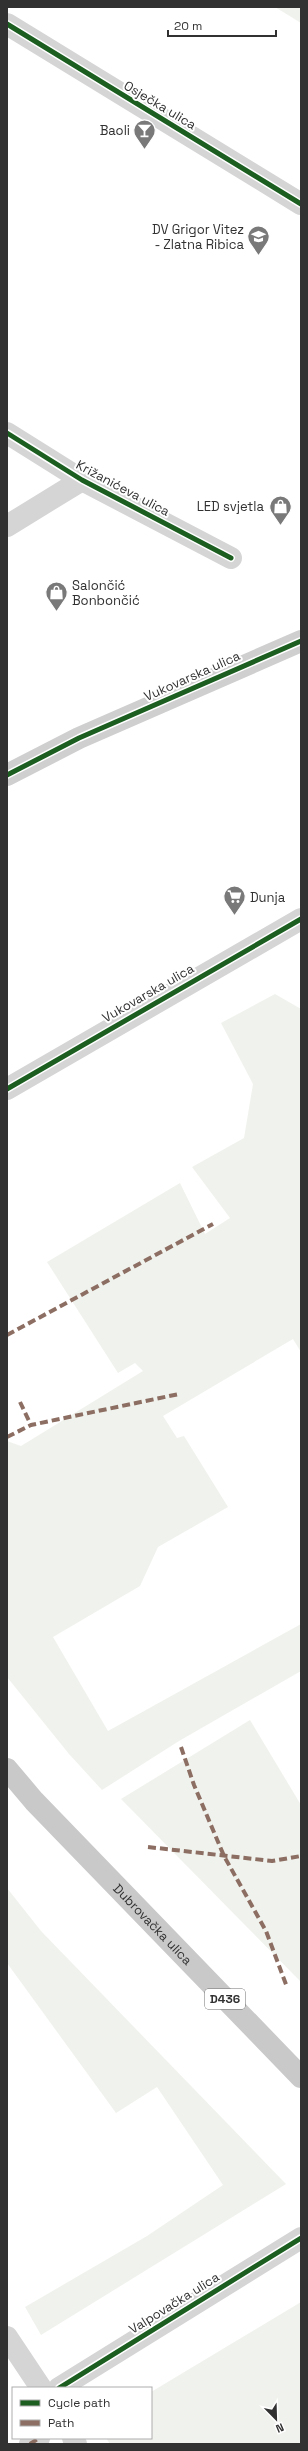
<svg xmlns="http://www.w3.org/2000/svg" width="308" height="2451" viewBox="0 0 308 2451" font-family="'Space Grotesk',sans-serif">
  <style>
    .green { fill: #f0f3ed }
    .lines { fill: none; stroke-linecap: round; stroke-linejoin: round }
    .street { stroke: #d5d5d5; stroke-width: 22 }
    .secondary { stroke: #cfcfcf; stroke-width: 22 }
    .primary { stroke: #c9c9c9; stroke-width: 22 }
    .quiet { stroke: #8d6e63; stroke-width: 4; stroke-dasharray: 8 4; stroke-linecap: butt }
    .cycleway-casing { stroke: #fff; stroke-width: 8 }
    .cycleway { stroke: #1b5e20; stroke-width: 5 }
    .labels { text-anchor: middle; dominant-baseline: central; stroke-width: 4; stroke-linejoin: round; paint-order: stroke }
    .shield { fill: #fff; stroke: #6f6f6f; stroke-width: 1 }
    .shield-label { font-size: 12px; font-weight: bold; fill: #313131 }
    .street-label { font-size: 13px; fill: #313131; stroke: #fff }
    .poi-label { font-size: 13px; fill: #313131; stroke: #fff; text-anchor: end }
  </style>
  <rect width="100%" height="100%" fill="#fff"/>
  <g class="green">
    <polygon points="275,7 301,7 301,23"/>
    <polygon points="275,994 301,1009 301,1352 293,1339 163,1416 177,1438 184,1436 228,1507 158,1547 140,1586 53,1637 108,1731 301,1624 301,1671 179,1741 102,1790 69,1754 7,1677 7,1441 21,1446 143,1371 135,1363 118,1373 47,1262 180,1183 205,1234 230,1218 192,1167 244,1138 253,1084 221,1023"/>
    <polygon points="250,1720 301,1805 301,1982 121,1799"/>
    <polygon points="7,1888 41,1931 286,2184 41,2335 25,2307 147,2236 223,2185 157,2087 116,2113 7,1963"/>
    <polygon points="301,2302 301,2444 110,2444 106,2438 151,2438 151,2392"/>
  </g>
  <g class="lines">
    <g class="street">
      <polyline points="7,24 301,204"/>
      <polyline points="7,433 82,480 231,558"/>
      <polyline points="7,526 82,480"/>
      <polyline points="7,1089 301,919"/>
      <polyline points="7,2337 41,2388"/>
      <polyline points="59,2388 301,2238"/>
      <polyline points="73,2438 76,2444"/>
      <polyline points="30,2444 39,2438"/>
    </g>
    <polyline class="secondary" points="7,775 79,738 301,641"/>
    <path class="primary" id="s1" d="M7,1769L34,1801L301,2077"/>
    <g class="quiet">
      <polyline points="7,1335 213,1224"/>
      <polyline points="20,1402 31,1425"/>
      <polyline points="7,1437 31,1425 179,1394"/>
      <polyline points="181,1747 194,1785 224,1856 266,1931 287,1987"/>
      <polyline points="148,1847 272,1861 301,1856"/>
      <polyline points="30,2444 39,2438"/>
    </g>
    <defs>
      <g id="cycleway">
        <polyline points="7,24 301,204"/>
        <polyline points="7,433 82,480 231,558"/>
        <polyline points="7,775 79,738 301,641"/>
        <polyline points="7,1089 301,919"/>
        <polyline points="59,2388 301,2238"/>
      </g>
    </defs>
    <use href="#cycleway" class="cycleway-casing"/>
    <use href="#cycleway" class="cycleway"/>
  </g>
  <defs>
    <symbol id="bar-pin" viewBox="-11 -11 22 30"><path d="M0 17L-7.5 6A9.5 9.5 0 1 1 7.5 6Z" fill="#797979" stroke="#fff"/><path d="M-6-5H6L.8 .8V4.5H3.5V6h-7V4.5H-.8V.8Z" fill="#fff"/></symbol>
    <symbol id="school-pin" viewBox="-11 -11 22 30"><path d="M0 17L-7.5 6A9.5 9.5 0 1 1 7.5 6Z" fill="#797979" stroke="#fff"/><path d="M0-5L7-2L0 1L-7-2ZM-4 1L0 2.5L4 1V4Q0 6-4 4Z" fill="#fff"/></symbol>
    <symbol id="shop-pin" viewBox="-11 -11 22 30"><path d="M0 17L-7.5 6A9.5 9.5 0 1 1 7.5 6Z" fill="#797979" stroke="#fff"/><path d="M-5-2.5h2.3a2.7 3.5 0 0 1 5.4 0H5L5.5 6h-11ZM-1.5-2.5h3a1.5 2.3 0 0 0-3 0Z" fill="#fff"/></symbol>
    <symbol id="supermarket-pin" viewBox="-11 -11 22 30"><path d="M0 17L-7.5 6A9.5 9.5 0 1 1 7.5 6Z" fill="#797979" stroke="#fff"/><path d="M-6-5.5h2.5l.6 2H6L4.5 2H-2.5L-4.4-4H-6ZM-1.5 3.2a1.3 1.3 0 1 0 .1 0ZM3 3.2a1.3 1.3 0 1 0 .1 0Z" fill="#fff"/></symbol>
  </defs>
  <g fill-rule="evenodd">
    <use href="#bar-pin" x="132" y="118" width="25" height="34"/>
    <use href="#school-pin" x="246" y="224" width="25" height="34"/>
    <use href="#shop-pin" x="268" y="494" width="25" height="34"/>
    <use href="#shop-pin" x="44" y="580" width="25" height="34"/>
    <use href="#supermarket-pin" x="222" y="884" width="25" height="34"/>
  </g>
  <g class="labels">
    <rect class="shield" x="205" y="1989" width="40" height="20" rx="3"/>
    <g class="shield-label">
      <text x="225" y="1999">D436</text>
    </g>
    <g class="street-label">
      <text transform="translate(160 105) rotate(31)">Osječka ulica</text>
      <text transform="translate(123 488) rotate(28)">Križanićeva ulica</text>
      <text transform="translate(192 676) rotate(-24)">Vukovarska ulica</text>
      <text transform="translate(148 993) rotate(-30)">Vukovarska ulica</text>
      <text stroke="none"><textPath href="#s1" startOffset="213">Dubrovačka ulica</textPath></text>
      <text transform="translate(174 2303) rotate(-32)">Valpovačka ulica</text>
    </g>
    <g class="poi-label">
      <text x="130" y="130">Baoli</text>
      <text x="244" y="229">DV Grigor Vitez<tspan x="244" dy="15">- Zlatna Ribica</tspan></text>
      <text x="264" y="506">LED svjetla</text>
      <text x="72" y="585" text-anchor="start">Salončić<tspan x="72" dy="15">Bonbončić</tspan></text>
      <text x="250" y="897" text-anchor="start">Dunja</text>
    </g>
  </g>
  <rect width="308" height="2451" fill="none" stroke="#313131" stroke-width="16"/>
  <rect x="12" y="2387" width="140" height="52" fill="#ffffff" stroke="#adadad"/>
  <rect x="20" y="2400" width="20" height="6" fill="#1b5e20" stroke="#adadad"/>
  <text x="48" y="2407" font-size="12" fill="#313131">Cycle path</text>
  <rect x="20" y="2420" width="20" height="6" fill="#8d6e63" stroke="#adadad"/>
  <text x="48" y="2427" font-size="12" fill="#313131">Path</text>
  <g transform="translate(276 2419) rotate(157)" stroke="#ffffff" stroke-width="3" paint-order="stroke">
  <path d="M0-3L7 15L0 10L-7 15Z" fill="#313131"/>
  <text y="-6" font-size="11" font-weight="bold" text-anchor="middle" fill="#313131">N</text>
  </g>
  <path d="M168 30v6h108v-6" fill="none" stroke="#313131" stroke-width="2"/>
  <text x="174" y="30" font-size="12" fill="#313131" stroke="#ffffff" stroke-width="3" paint-order="stroke">20 m</text>
</svg>
